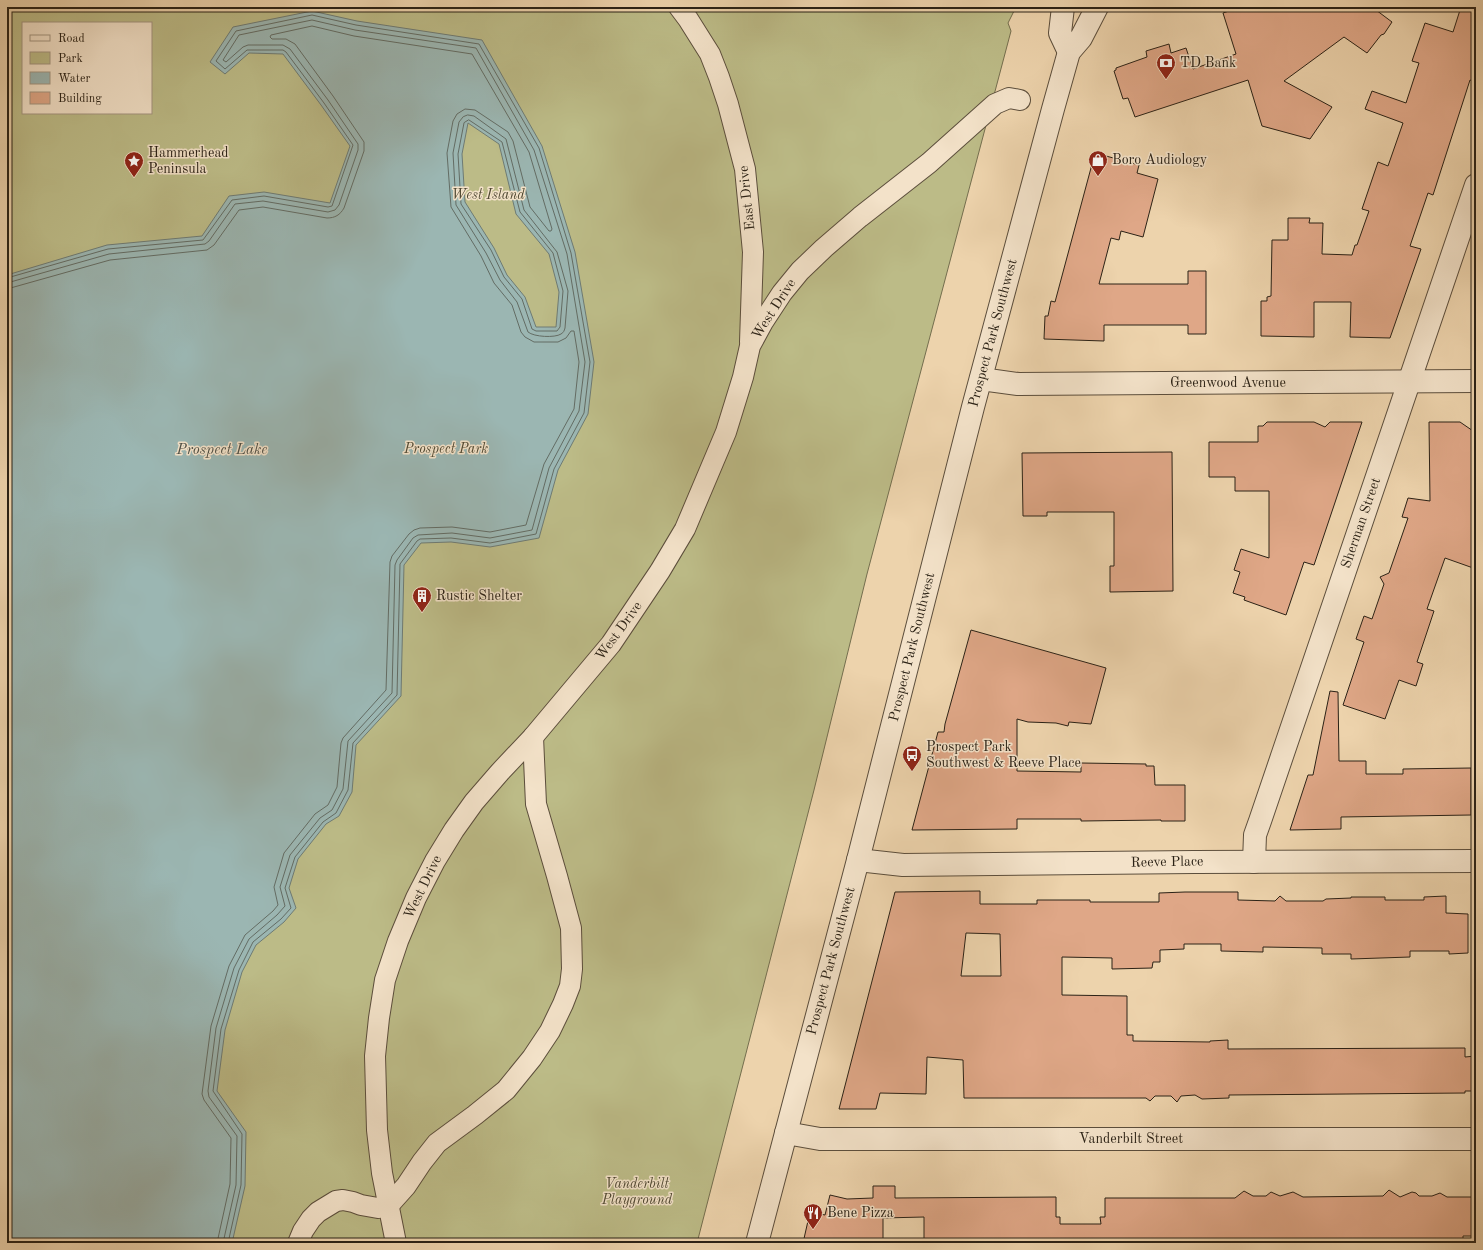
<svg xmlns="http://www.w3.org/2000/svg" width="1483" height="1250" viewBox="0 0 1483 1250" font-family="'Old Standard TT',serif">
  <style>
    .green { fill: #bcbb87; stroke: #746e4e; fill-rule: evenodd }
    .water { fill: #9bb6b2; stroke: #6e7b74; fill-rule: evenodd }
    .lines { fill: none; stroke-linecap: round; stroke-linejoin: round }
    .shore { stroke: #636c64; stroke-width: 1 }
    .building { fill: #dfa787; stroke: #2b2216; fill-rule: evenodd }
    .pedestrian-casing { stroke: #5c4e3c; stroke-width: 22 }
    .minor-casing { stroke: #5c4e3c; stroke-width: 24 }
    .tertiary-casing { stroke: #5c4e3c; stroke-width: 24 }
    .pedestrian { stroke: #f3e2c9; stroke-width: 20 }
    .minor { stroke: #f3e2c9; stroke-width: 22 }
    .tertiary { stroke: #f3e2c9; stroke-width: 22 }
    .labels { text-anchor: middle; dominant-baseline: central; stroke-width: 3; stroke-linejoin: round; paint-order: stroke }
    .poi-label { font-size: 14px; fill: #2b2216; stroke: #f3e2c9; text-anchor: start }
    .park-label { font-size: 14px; font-style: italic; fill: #4f4832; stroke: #f3e2c9 }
    .street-label { font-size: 14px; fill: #2b2216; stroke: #f3e2c9 }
    .water-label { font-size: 15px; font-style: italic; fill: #4d4e45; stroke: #f3e2c9 }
  </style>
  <rect width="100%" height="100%" fill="#edd3ac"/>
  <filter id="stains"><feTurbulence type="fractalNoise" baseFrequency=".005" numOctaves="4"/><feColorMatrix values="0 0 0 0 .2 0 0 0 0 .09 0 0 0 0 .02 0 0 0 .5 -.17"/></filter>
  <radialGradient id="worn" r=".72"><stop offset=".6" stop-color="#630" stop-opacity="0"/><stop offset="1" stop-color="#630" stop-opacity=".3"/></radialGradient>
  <path class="green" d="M7,7H1016L1008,23L1011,31L867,574L814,790L697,1243H7ZM23,23H151V113H23Z"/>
  <path class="water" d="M312,11L357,21L482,40L542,146L575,252L594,362L588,414L558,470L539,538L490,547L451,542L421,543L404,565L401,696L356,745L352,792L339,816L326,824L298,859L289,888L296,908L284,922L256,945L242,972L225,1030L217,1091L246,1132L245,1186L232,1243H7V275L107,245L202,236L229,196L264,192L330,203L350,146L321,105L283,54L249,53L225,74L210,62L233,27ZM468,123L499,144L516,214L549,254L559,292L556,327H536L525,297L507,275L494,248L465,202L462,154Z"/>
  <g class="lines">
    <g class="shore">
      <path d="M468,115L474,116L506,139L524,210L557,252L568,291L565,328C564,331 564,332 561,334C555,338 534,337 528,332L517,302L500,280L486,253L456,205L453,153L459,122L463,117Z"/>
      <polygon points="469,120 502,142 520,212 553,253 563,291 560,327 557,331 536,331 532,329 522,299 504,277 491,250 461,204 458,154 464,123"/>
      <polyline points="7,278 108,249 203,240 232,200 264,196 328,207 332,206 353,145 324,103 286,52 283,50 247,50 225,69 216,61 236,31 312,15 356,25 479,44 539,148 571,253 590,362 584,413 554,469 536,534 490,543 451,538 420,539 417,541 400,564 397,695 353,743 348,790 336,813 323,822 295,857 285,888 291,908 281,919 253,942 239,970 221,1029 213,1091 242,1134 241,1185 228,1243"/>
      <polyline points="7,283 109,254 205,244 209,241 235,204 263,201 328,212 335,210 339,205 358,150 358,144 328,100 290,49 283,45 248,45 243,47 226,62 223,60 239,35 312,20 355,30 476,48 534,150 567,254 585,362 579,411 549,468 532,530 490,538 452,533 418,535 413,538 397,560 395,565 392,693 348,741 343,789 332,810 320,818 290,855 280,887 285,906 277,915 249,939 234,968 216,1028 208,1091 209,1097 237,1136 236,1185 223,1243"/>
      <path d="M7,289L110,260L207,250L214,245L239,210L263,207L327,218C335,218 340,215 344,208L364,151V142L333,96L295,44L286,39H272L270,37L271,35L312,26L354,36L472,54L529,152L552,229L551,231H549L530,207L513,141L508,132L475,110L465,109L457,114L453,121L447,153L451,207L481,256L494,283L512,305L521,332L525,337L534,342H558L566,338L571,331H574L579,362L574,409L544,464L526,525L490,532L452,527L420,528L414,530L409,534L392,556L390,562L386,690L343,738L341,743L337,787L328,805L315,814L284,853L274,887L278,905L273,911L245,935L229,966L211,1026L202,1094L204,1100L231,1138L230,1184L217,1243"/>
    </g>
  </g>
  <g class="building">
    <polygon points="1241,7 1372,7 1392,22 1384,34 1381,35 1367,53 1344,37 1284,81 1332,107 1310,139 1262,126 1248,80 1135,117 1128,98 1123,99 1114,71 1116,70 1116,68 1147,57 1146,51 1169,44 1171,53 1186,48 1193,69 1236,54 1223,13"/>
    <polygon points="1461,7 1476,7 1476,82 1470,80 1433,195 1428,193 1410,246 1421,249 1390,338 1350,337 1351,302 1314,302 1314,337 1261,336 1261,301 1267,301 1267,297 1271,296 1272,240 1288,240 1288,218 1310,218 1309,223 1323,223 1322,254 1352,255 1355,245 1357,245 1369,211 1362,209 1378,162 1388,166 1403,123 1365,109 1372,91 1406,103 1419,63 1412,61 1425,23 1453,32"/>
    <polygon points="1095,153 1139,165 1137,173 1158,179 1143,237 1121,231 1119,240 1111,238 1099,284 1188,284 1188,271 1206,271 1206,334 1188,334 1188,325 1104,325 1104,341 1044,339 1045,316 1048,316 1051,301 1055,302"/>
    <polygon points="1267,422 1314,422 1325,427 1330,422 1362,422 1314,565 1304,562 1286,615 1244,600 1245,597 1233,593 1240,572 1234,570 1241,549 1269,558 1269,491 1235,491 1235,477 1209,477 1209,442 1258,442 1258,426 1263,426"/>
    <polygon points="1429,422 1460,422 1476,433 1476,569 1445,558 1427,609 1434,611 1417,662 1423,664 1416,686 1399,680 1385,719 1343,705 1364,642 1356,639 1364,616 1372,619 1384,584 1380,577 1389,573 1408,518 1402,517 1408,498 1430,501"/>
    <polygon points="1172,452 1173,591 1110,592 1110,566 1114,566 1114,512 1047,512 1047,516 1023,516 1022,453"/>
    <polygon points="971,630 1106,668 1091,724 1069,722 1068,726 1056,723 1028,722 1017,719 1017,771 1081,772 1081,763 1146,764 1146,766 1154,766 1155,785 1185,785 1185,821 1161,821 1161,820 1081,821 1081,819 1017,819 1017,829 912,830 938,732 944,732 945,724"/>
    <polygon points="1330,691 1338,692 1339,761 1366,761 1366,774 1403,774 1403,769 1471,768 1471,815 1341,817 1341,829 1290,830 1308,775 1313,775"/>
    <path d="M980,891V904H1037V900H1090V902H1159V893L1185,892H1238V900L1275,901L1280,896L1286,901H1323L1326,899L1351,898V897H1385V900H1424V897L1446,896V913L1468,914V953L1449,954V951H1410V957L1351,959V954H1322V948L1263,947V952L1221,951V944H1184V949L1160,950V962H1153L1152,968L1112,969V958L1062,957V995L1127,996V1035H1133V1041L1210,1042V1041L1228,1040V1049L1465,1048V1057L1476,1056V1091H1465V1093L1229,1095V1098L1202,1099L1195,1095L1181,1096L1177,1102L1171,1096H1155L1150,1101L1146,1098H964L963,1060L927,1057L926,1094L880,1093L876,1109H839L895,892ZM966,933L1000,934L1001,976H961Z"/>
    <polygon points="873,1186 895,1186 895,1198 1056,1197 1056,1217 1060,1217 1060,1224 1101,1224 1100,1217 1105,1217 1105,1198 1235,1198 1244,1191 1253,1196 1266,1196 1271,1192 1280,1196 1293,1192 1303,1197 1383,1196 1389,1190 1400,1197 1412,1192 1416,1193 1419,1196 1432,1196 1440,1193 1447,1197 1476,1197 1476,1236 1463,1236 1463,1243 924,1243 924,1217 883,1218 883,1243 803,1243 810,1212 825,1215 830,1195 847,1199 873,1198"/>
  </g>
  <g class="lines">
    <defs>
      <g id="pedestrian">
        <polyline points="679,7 688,19 710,54 719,77 728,104 745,169 753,252 750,342"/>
        <polyline points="298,1243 303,1231 311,1219 318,1212 336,1201 343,1200 353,1202 361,1205 378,1208 389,1205 406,1186 422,1162 437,1143 475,1115 506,1090 532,1058 550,1031 563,1004 570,986 572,969 571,928 557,876 536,804 533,737"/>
        <polyline points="396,1243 382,1173 377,1130 375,1056 379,1018 385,980 398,941 416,898 435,861 454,830 474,802 500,772 533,737 611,644 660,571 685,529 726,432 743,377 750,346 763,322 782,293 800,271 824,248 860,217 929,163 995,104 1009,98 1020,100"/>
      </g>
      <g id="minor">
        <polyline points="981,379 1018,384 1476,381"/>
        <polyline points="858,860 903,865 1194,862 1476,861"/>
        <polyline points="1254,862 1255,835 1260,821 1476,185"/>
        <polyline points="786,1133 820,1139 1476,1139"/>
      </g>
      <g id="tertiary">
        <polyline points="1063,7 1060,33 1069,52"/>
        <polyline points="757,1243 858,860 973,407 1053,109 1069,52 1081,38 1097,7"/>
      </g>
    </defs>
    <use href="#pedestrian" class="pedestrian-casing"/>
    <use href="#minor" class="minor-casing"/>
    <use href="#tertiary" class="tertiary-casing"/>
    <use href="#pedestrian" class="pedestrian"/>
    <use href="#minor" class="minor"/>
    <use href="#tertiary" class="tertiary"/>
  </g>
  <defs>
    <symbol id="bank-pin" viewBox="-11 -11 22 30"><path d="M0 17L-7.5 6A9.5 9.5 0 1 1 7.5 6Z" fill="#8f2418" stroke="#f3e2c9"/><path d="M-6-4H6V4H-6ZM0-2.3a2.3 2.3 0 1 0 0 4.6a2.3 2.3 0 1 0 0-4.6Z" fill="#fff"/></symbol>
    <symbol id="shop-pin" viewBox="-11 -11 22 30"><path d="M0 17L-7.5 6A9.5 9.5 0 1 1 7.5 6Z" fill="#8f2418" stroke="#f3e2c9"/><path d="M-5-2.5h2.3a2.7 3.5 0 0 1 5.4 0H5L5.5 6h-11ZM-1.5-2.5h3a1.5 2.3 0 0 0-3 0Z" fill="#fff"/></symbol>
    <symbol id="sight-pin" viewBox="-11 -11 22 30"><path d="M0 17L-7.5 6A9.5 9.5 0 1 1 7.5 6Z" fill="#8f2418" stroke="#f3e2c9"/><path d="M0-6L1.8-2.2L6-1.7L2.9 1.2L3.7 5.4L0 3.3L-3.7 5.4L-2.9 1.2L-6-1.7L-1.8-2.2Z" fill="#fff"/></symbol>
    <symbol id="building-pin" viewBox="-11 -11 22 30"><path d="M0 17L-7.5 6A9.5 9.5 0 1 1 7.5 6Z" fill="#8f2418" stroke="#f3e2c9"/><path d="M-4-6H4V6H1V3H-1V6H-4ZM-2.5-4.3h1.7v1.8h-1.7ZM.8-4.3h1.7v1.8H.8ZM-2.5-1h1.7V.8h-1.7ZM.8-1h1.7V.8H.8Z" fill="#fff"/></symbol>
    <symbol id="bus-pin" viewBox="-11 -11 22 30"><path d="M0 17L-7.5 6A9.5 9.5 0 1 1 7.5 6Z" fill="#8f2418" stroke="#f3e2c9"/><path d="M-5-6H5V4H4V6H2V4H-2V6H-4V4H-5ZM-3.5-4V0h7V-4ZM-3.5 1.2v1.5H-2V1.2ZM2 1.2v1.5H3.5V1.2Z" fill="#fff"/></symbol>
    <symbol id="restaurant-pin" viewBox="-11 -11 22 30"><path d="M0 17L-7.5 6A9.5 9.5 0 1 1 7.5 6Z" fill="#8f2418" stroke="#f3e2c9"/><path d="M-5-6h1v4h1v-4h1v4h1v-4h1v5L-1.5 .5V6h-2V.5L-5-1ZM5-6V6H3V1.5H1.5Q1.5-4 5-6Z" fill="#fff"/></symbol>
  </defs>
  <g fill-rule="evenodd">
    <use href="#bank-pin" x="1155" y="52" width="22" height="30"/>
    <use href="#shop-pin" x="1087" y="149" width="22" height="30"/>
    <use href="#sight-pin" x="123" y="150" width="22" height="30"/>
    <use href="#building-pin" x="411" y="585" width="22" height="30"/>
    <use href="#bus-pin" x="901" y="744" width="22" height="30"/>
    <use href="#restaurant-pin" x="802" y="1202" width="22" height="30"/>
  </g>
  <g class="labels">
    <g class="poi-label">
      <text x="1180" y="63">TD Bank</text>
      <text x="148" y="153">Hammerhead<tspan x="148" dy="16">Peninsula</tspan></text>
      <text x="1112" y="160">Boro Audiology</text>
      <text x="436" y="596">Rustic Shelter</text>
      <text x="926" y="747">Prospect Park<tspan x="926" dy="16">Southwest &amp; Reeve Place</tspan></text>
      <text x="827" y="1213">Bene Pizza</text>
    </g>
    <g class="park-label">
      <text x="488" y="195">West Island</text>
      <text x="446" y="449">Prospect Park</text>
      <text x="637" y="1184">Vanderbilt<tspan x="637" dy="16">Playground</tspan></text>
    </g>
    <g class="street-label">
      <text transform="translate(747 198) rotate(-96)">East Drive</text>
      <text transform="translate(774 309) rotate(-57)">West Drive</text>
      <text transform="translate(993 333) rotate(-75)">Prospect Park Southwest</text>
      <text x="1228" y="383">Greenwood Avenue</text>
      <text transform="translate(1361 523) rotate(-71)">Sherman Street</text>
      <text transform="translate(619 631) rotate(-54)">West Drive</text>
      <text transform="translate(912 647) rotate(-76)">Prospect Park Southwest</text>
      <text transform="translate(1167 862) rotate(-1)">Reeve Place</text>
      <text transform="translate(423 887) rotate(-64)">West Drive</text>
      <text transform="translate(831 961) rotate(-75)">Prospect Park Southwest</text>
      <text x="1131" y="1139">Vanderbilt Street</text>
    </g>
    <g class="water-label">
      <text x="222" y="450">Prospect Lake</text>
    </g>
  </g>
  <rect width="1483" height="1250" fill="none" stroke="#edd3ac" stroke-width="24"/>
  <rect x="8" y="8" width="1467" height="1234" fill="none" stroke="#2b2216" stroke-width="2"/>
  <rect x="12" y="12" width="1459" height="1226" fill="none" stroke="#2b2216"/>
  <rect x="22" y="22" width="130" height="92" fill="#f3e2c9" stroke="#a39581"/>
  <rect x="30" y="35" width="20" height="6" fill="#f3e2c9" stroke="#a39581"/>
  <text x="58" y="42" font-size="12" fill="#2b2216">Road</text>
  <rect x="30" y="52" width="20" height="12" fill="#bcbb87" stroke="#a39581"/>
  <text x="58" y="62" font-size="12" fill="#2b2216">Park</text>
  <rect x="30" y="72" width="20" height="12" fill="#9bb6b2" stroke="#a39581"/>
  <text x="58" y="82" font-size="12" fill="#2b2216">Water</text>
  <rect x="30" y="92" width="20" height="12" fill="#dfa787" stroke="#a39581"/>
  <text x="58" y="102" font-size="12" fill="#2b2216">Building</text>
  <rect width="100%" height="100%" filter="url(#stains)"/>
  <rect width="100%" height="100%" fill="url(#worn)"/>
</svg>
